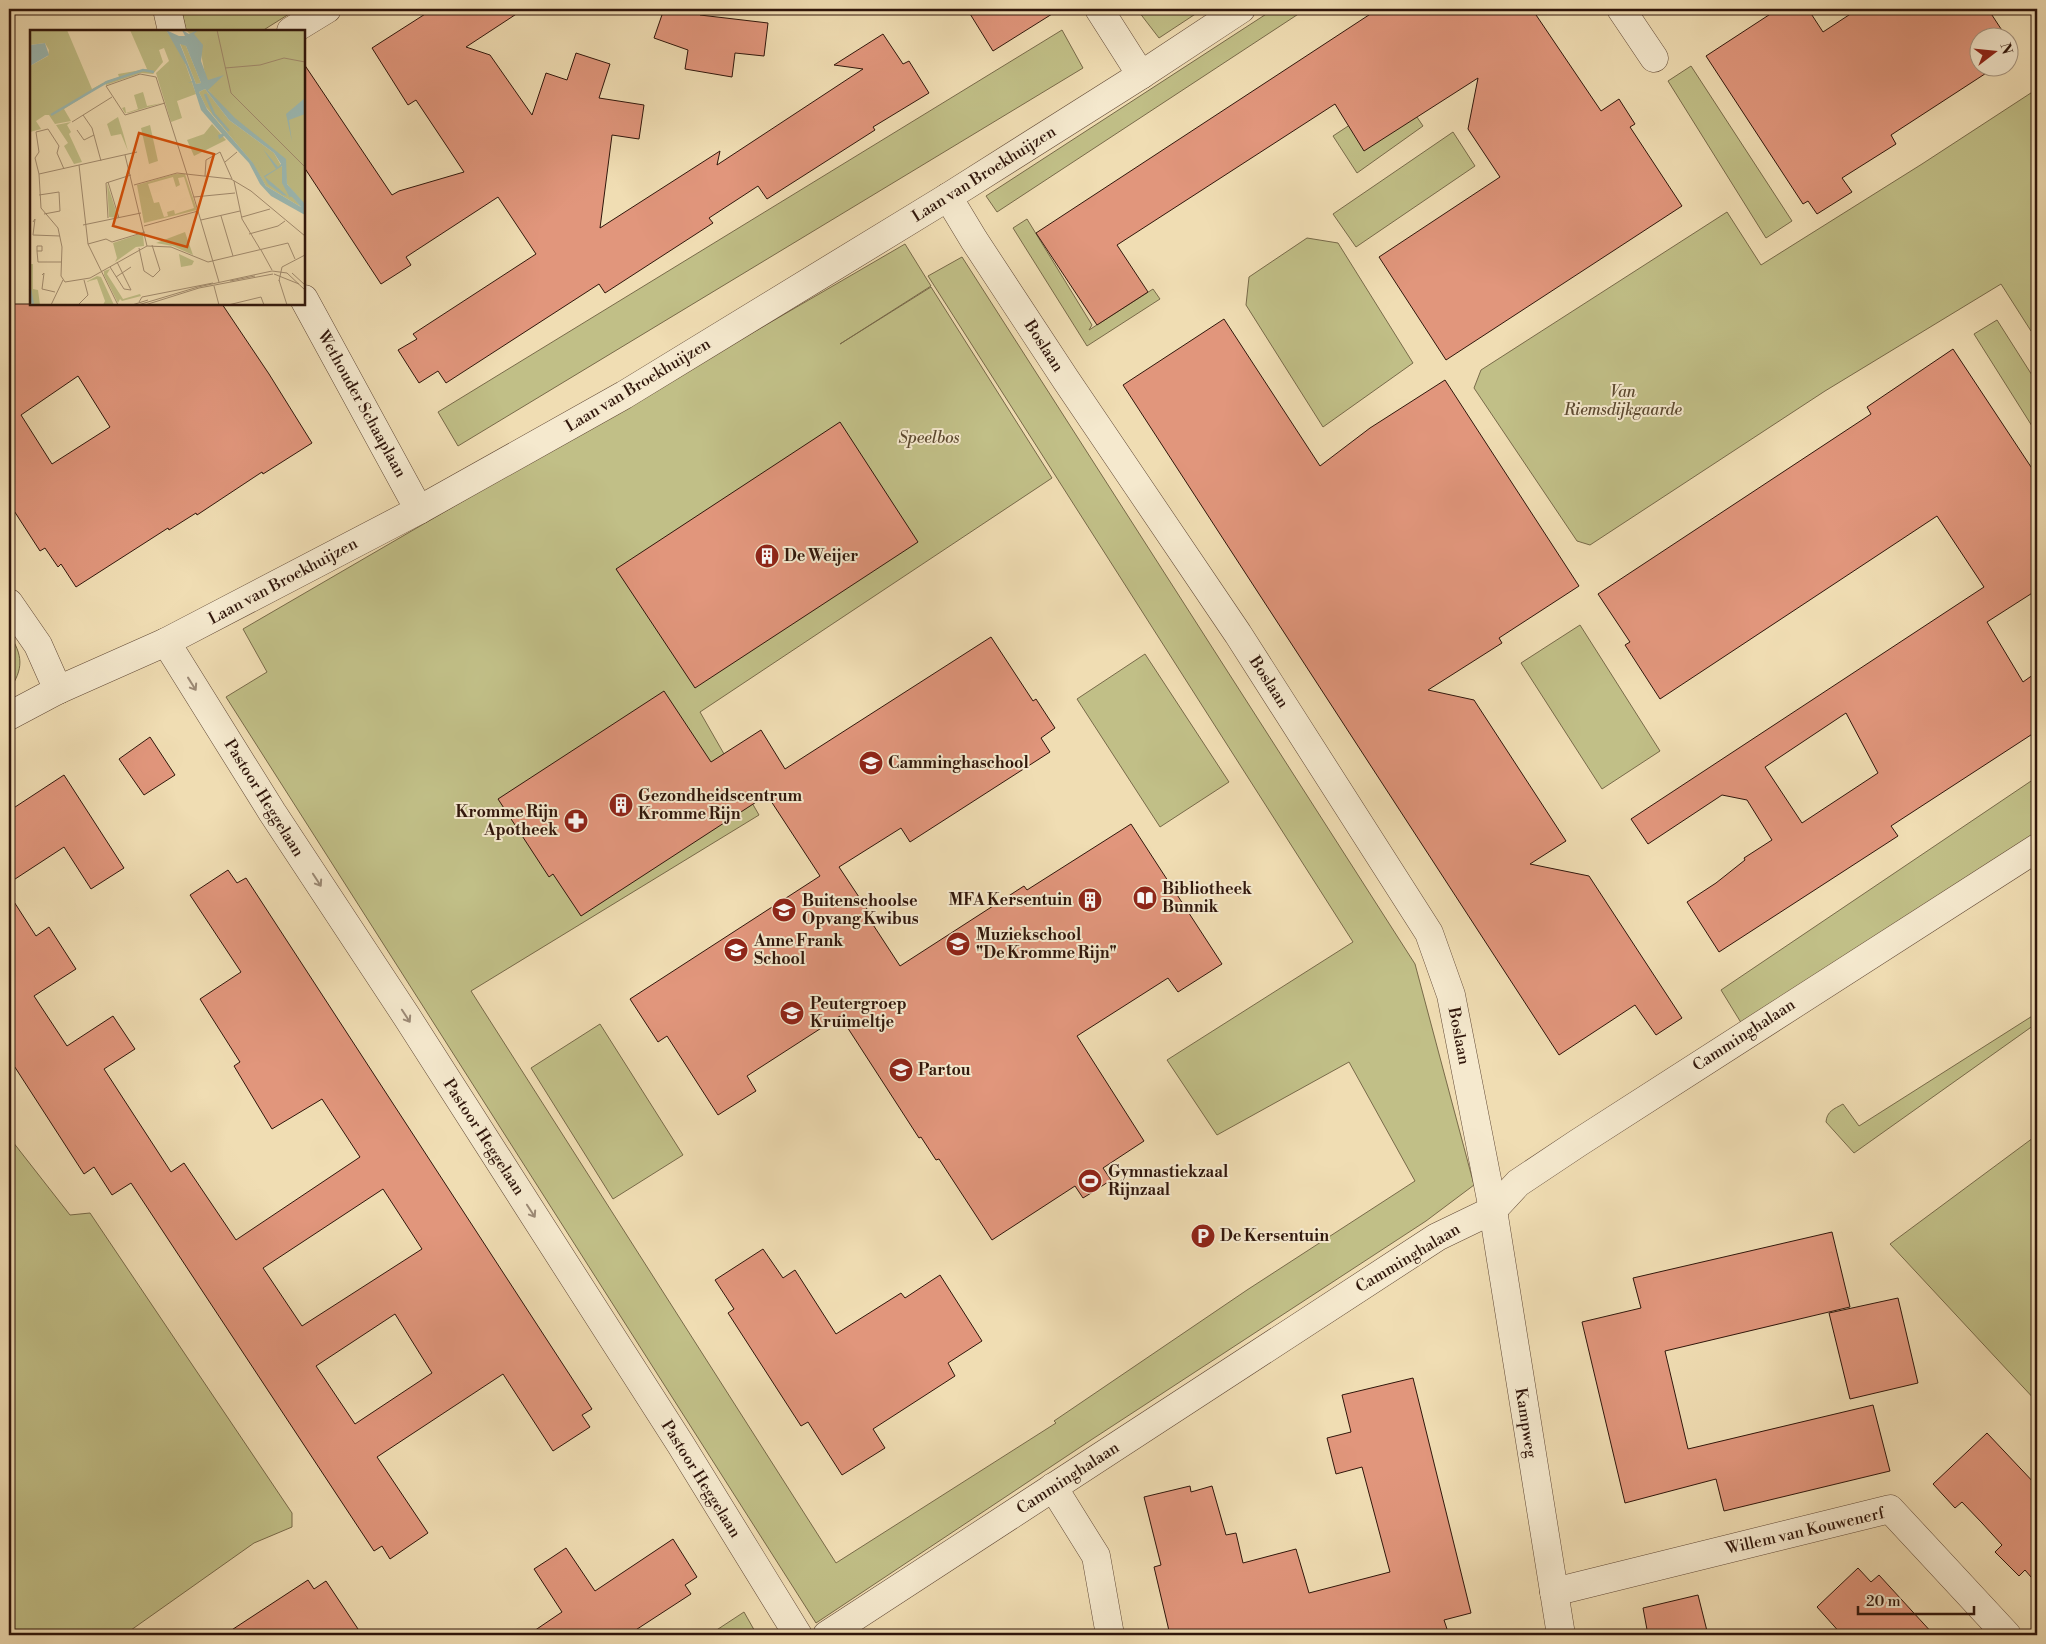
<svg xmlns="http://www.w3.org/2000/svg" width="2046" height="1644" viewBox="0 0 2046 1644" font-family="'Libre Bodoni',serif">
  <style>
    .green { fill: #c1bf87; stroke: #786a49 }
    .building { fill: #e1967c; stroke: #30160b; fill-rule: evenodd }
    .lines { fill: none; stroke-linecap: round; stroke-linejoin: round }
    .minor-casing { stroke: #604835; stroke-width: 29 }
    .minor { stroke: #f5e9ce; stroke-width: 28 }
    .oneway { stroke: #9c8a76 }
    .labels { text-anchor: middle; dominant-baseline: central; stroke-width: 4; stroke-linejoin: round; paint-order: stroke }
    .street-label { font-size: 16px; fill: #30160b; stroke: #f5e9ce }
    .park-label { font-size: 16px; font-style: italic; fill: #5c4930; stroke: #f5e9ce }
    .poi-label { font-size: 16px; font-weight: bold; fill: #30160b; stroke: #f5e9ce; text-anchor: start }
    .inset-river { fill: none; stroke: #9cbab4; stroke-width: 2.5 }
    .inset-road { fill: none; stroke: #a38d70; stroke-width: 1 }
    .view { fill: #d6520c; fill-opacity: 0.15; stroke: #d6520c; stroke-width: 2.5 }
    .inset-edge { fill: none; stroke: #30160b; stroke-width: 2.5 }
  </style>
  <rect width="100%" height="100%" fill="#f0ddb3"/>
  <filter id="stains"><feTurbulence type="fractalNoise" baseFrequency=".004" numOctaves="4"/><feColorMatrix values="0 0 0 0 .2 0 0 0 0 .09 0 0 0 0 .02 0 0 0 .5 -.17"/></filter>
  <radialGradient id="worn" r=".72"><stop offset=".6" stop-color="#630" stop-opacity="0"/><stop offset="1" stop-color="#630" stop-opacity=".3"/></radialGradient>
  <g class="green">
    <polygon points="181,9 297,9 262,31 186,31"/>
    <polygon points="1143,9 1203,9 1159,38 1139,12"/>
    <polygon points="1274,9 1306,9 997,212 986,196"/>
    <polygon points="1062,30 1083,68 458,446 438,412"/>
    <polygon points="1691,66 1792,221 1766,238 1668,81"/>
    <polygon points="2037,89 2037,328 2031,331 2001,284 1825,391 1590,545 1577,541 1474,388 1481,370 1727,212 1761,265 1922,164"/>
    <polygon points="1400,92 1423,126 1357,173 1333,136"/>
    <polygon points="1453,132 1475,166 1356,247 1333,214"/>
    <polygon points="1027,219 1092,325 1089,330 1153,289 1160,299 1087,346 1013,228"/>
    <polygon points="1307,238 1338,243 1413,363 1323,427 1246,305 1249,277"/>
    <polygon points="905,244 931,286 840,344 931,287 1052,478 700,712 759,815 471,991 836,1563 1056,1423 1054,1421 1247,1290 1415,1181 1349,1062 1217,1135 1167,1060 1353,942 928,276 962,257 1415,964 1474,1185 1426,1221 1091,1440 816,1623 226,697 267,672 243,629"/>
    <polygon points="1997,320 2037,383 2037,434 1974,334"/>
    <polygon points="1580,625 1660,751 1602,789 1521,663"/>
    <path d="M9,634C23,655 24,669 9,690Z"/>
    <polygon points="1145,654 1229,782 1160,827 1077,699"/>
    <polygon points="2037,777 2037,842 1748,1034 1721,990"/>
    <path d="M2037,1013V1023L1854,1153L1826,1122C1827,1111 1834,1109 1843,1104L1859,1126Z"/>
    <polygon points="600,1024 683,1155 613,1199 531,1068"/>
    <polygon points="2037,1135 2037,1402 1890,1244"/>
    <polygon points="9,1137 70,1215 90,1213 292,1513 292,1527 254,1543 124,1635 9,1635"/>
    <polygon points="744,1612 757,1635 709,1635"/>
  </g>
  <g class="building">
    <polygon points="433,9 524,9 466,47 490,55 532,115 546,73 567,80 576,53 610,64 599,98 644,105 639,139 612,135 600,228 720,151 717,165 863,69 834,65 883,34 903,64 909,61 929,93 873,127 875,130 767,199 758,186 709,218 713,223 605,293 599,284 446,383 438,371 419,383 398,350 417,339 413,334 536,254 498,197 406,257 411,265 381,284 304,167 304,64 392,195 399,191 464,172 416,100 408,105 372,48"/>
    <polygon points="664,9 701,9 700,15 768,23 764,56 735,53 732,77 685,69 688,50 654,38"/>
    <polygon points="967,9 1060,9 993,51"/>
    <polygon points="1378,9 1532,9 1601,111 1619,99 1635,124 1630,127 1682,206 1446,360 1379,257 1500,177 1468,129 1478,78 1364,151 1335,104 1117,245 1148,292 1097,325 1036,233"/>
    <polygon points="1778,9 1808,9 1823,32 1858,9 1988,9 2007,38 1978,38 1978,68 1994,68 1891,135 1896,144 1842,178 1852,192 1817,214 1808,201 1803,204 1706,56"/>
    <path d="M9,304H222L269,374L312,443L263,474L262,472L197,515L196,513L169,530L168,528L76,587L61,564L58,567L45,548L40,551L9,503ZM78,376L110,427L52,464L21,415Z"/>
    <polygon points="1224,319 1320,466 1370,428 1445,380 1579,586 1499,638 1502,643 1428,690 1474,700 1566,841 1530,864 1589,876 1682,1018 1656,1035 1635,1005 1559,1055 1123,385"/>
    <path d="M1953,349L2037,476V590L1987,622L2023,682L2037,672V731L1891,826L1898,836L1719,952L1687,902L1716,883L1745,860L1744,858L1772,840L1747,800L1722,795L1648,844L1631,819L1984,587L1937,516L1660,699L1625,645L1630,642L1598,594L1871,414L1867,407ZM1846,713L1878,773L1802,823L1765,767Z"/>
    <polygon points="840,422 918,542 695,688 616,569"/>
    <polygon points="991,637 1033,701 1036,699 1055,728 1041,738 1050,752 910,842 901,828 839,867 871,915 868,917 900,966 1024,886 1027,890 1131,824 1222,964 1178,992 1168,978 1077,1036 1144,1141 1103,1168 1111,1180 1096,1190 1083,1198 1075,1186 992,1240 939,1159 936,1160 921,1137 919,1138 840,1016 747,1076 756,1091 718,1115 667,1036 658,1042 630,999 820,876 767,795 581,916 553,874 549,877 498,799 664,691 711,762 761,730 785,769"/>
    <polygon points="150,737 175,775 144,795 119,759"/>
    <polygon points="64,775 124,868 91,889 64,847 9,883 9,811"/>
    <path d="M228,870L237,883L246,878L592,1409L582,1415L590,1427L553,1451L503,1374L377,1457L428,1533L390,1559L382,1546L374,1551L131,1183L112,1195L94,1167L84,1174L9,1058V894L36,936L49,927L76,969L34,996L67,1046L113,1016L135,1049L104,1069L171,1172L184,1163L236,1240L360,1157L322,1099L272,1129L234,1066L240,1062L200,999L241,972L190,895ZM383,1189L422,1249L302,1326L263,1268ZM395,1314L432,1373L355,1424L316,1366Z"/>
    <polygon points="1832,1232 1850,1307 1665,1351 1688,1449 1873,1405 1890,1471 1724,1511 1716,1479 1625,1503 1582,1322 1641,1308 1633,1278"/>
    <polygon points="763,1249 783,1278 795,1270 836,1334 901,1293 905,1298 940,1275 982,1341 948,1363 955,1376 873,1429 885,1448 842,1475 808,1422 801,1426 728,1313 734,1309 715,1280"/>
    <polygon points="1898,1298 1918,1383 1850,1399 1829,1313"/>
    <polygon points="1413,1378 1471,1613 1444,1620 1449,1635 1170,1635 1154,1567 1161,1565 1144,1497 1190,1486 1191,1492 1212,1486 1226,1535 1236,1533 1243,1563 1296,1549 1309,1593 1390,1572 1362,1467 1336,1474 1327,1438 1351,1432 1342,1395"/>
    <polygon points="1987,1433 2037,1486 2037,1584 2025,1570 2019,1576 1995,1552 2002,1545 1982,1523 1962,1502 1955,1508 1933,1484"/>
    <polygon points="673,1539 697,1577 685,1585 691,1594 628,1635 528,1635 562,1612 534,1569 551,1558 566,1548 595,1591"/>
    <polygon points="1858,1568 1871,1582 1879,1575 1934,1635 1842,1635 1817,1607"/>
    <polygon points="308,1580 314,1589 326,1581 362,1635 224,1635"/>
    <polygon points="1698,1595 1708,1635 1648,1635 1643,1608"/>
  </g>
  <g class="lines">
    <defs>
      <g id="minor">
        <polyline points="167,9 172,31"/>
        <polyline points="1099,9 1141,75"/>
        <polyline points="1621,9 1654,58"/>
        <polyline points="291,31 327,9"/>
        <polyline points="948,197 974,240 1066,380 1238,634 1429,933 1451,995 1493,1210 1561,1635"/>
        <polyline points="304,299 419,510"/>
        <polyline points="9,603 38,645 58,690"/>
        <polyline points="166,642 272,812 407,1017 681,1445 798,1635"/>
        <polyline points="9,716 58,690 166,642 419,510 624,395 948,197 1141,75 1241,9"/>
        <polyline points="1053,1487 1096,1556 1110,1635"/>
        <polyline points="1554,1592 1890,1509 2007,1635"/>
        <polyline points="827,1635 1437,1237 1493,1210 1518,1183 1578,1143 2037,848"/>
      </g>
    </defs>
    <use href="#minor" class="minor-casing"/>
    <use href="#minor" class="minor"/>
  </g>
  <defs><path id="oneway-shaft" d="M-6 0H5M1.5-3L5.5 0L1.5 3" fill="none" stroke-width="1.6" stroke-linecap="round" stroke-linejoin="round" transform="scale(1.25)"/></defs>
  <g class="oneway">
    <use href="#oneway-shaft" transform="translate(192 684) rotate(58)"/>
    <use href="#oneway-shaft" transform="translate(317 880) rotate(57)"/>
    <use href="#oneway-shaft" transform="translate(406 1016) rotate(57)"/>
    <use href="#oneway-shaft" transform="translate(531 1211) rotate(57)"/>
  </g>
  <defs>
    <symbol id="building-disc" viewBox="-11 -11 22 22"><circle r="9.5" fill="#8f2418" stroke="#f5e9ce"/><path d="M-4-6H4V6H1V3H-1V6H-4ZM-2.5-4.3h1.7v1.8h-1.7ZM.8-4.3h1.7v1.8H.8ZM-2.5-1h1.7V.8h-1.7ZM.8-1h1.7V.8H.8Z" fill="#fff"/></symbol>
    <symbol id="school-disc" viewBox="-11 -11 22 22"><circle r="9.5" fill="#8f2418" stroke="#f5e9ce"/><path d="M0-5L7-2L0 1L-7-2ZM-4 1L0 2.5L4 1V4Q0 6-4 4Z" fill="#fff"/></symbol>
    <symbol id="pharmacy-disc" viewBox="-11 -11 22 22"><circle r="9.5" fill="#8f2418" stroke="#f5e9ce"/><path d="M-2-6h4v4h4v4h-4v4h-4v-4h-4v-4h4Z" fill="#fff"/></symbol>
    <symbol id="library-disc" viewBox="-11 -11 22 22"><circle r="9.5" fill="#8f2418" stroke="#f5e9ce"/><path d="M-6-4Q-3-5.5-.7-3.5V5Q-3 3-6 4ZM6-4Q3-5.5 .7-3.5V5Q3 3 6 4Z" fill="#fff"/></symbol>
    <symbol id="stadium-disc" viewBox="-11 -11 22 22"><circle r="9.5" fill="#8f2418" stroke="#f5e9ce"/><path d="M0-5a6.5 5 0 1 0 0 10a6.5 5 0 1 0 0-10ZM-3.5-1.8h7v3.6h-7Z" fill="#fff"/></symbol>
    <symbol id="parking-disc" viewBox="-11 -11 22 22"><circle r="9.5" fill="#8f2418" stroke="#f5e9ce"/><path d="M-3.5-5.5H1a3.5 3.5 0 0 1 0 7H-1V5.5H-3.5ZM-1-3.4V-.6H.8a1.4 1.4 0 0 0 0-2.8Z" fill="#fff"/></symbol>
  </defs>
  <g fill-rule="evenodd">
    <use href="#building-disc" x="753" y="542" width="28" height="28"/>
    <use href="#school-disc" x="857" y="749" width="28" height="28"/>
    <use href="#building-disc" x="607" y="791" width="28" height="28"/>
    <use href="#pharmacy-disc" x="562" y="807" width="28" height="28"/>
    <use href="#library-disc" x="1131" y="884" width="28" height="28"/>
    <use href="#building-disc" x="1076" y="886" width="28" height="28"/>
    <use href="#school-disc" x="770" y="896" width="28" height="28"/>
    <use href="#school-disc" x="944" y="930" width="28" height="28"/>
    <use href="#school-disc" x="722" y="936" width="28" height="28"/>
    <use href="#school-disc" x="778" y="999" width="28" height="28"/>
    <use href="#school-disc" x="887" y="1056" width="28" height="28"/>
    <use href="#stadium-disc" x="1076" y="1167" width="28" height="28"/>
    <use href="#parking-disc" x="1189" y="1222" width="28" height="28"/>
  </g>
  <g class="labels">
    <g class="street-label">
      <text transform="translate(984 174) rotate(-32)">Laan van Broekhuijzen</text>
      <text transform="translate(1044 346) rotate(57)">Boslaan</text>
      <text transform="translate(638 385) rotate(-31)">Laan van Broekhuijzen</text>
      <text transform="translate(362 404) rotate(61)">Wethouder Schaaplaan</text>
      <text transform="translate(283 581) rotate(-28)">Laan van Broekhuijzen</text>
      <text transform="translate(1269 682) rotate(57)">Boslaan</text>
      <text transform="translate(264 798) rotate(58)">Pastoor Heggelaan</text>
      <text transform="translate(1744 1035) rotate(-33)">Camminghalaan</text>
      <text transform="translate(1459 1036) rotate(79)">Boslaan</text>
      <text transform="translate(484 1137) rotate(57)">Pastoor Heggelaan</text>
      <text transform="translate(1408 1258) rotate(-31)">Camminghalaan</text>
      <text transform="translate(1526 1423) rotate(81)">Kampweg</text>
      <text transform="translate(1068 1478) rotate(-33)">Camminghalaan</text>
      <text transform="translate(701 1479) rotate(58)">Pastoor Heggelaan</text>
      <text transform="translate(1805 1531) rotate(-13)">Willem van Kouwenerf</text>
    </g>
    <g class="park-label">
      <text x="1623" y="392">Van<tspan x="1623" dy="18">Riemsdijkgaarde</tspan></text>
      <text x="929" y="438">Speelbos</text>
    </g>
    <g class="poi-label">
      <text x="784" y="556">De Weijer</text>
      <text x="888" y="763">Camminghaschool</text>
      <text x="638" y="796">Gezondheidscentrum<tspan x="638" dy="18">Kromme Rijn</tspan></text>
      <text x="558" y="812" text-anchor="end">Kromme Rijn<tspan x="558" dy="18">Apotheek</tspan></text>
      <text x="1162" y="889">Bibliotheek<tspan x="1162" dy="18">Bunnik</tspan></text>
      <text x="1072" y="900" text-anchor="end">MFA Kersentuin</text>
      <text x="802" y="901">Buitenschoolse<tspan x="802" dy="18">Opvang Kwibus</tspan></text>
      <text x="976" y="935">Muziekschool<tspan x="976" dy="18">"De Kromme Rijn"</tspan></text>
      <text x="754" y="941">Anne Frank<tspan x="754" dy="18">School</tspan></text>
      <text x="810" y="1004">Peutergroep<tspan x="810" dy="18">Kruimeltje</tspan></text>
      <text x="918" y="1070">Partou</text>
      <text x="1108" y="1172">Gymnastiekzaal<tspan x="1108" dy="18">Rijnzaal</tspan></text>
      <text x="1220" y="1236">De Kersentuin</text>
    </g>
  </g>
  <g transform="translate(30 30)">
    <rect width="275" height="275" fill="#f0ddb3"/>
    <path d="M0,0H37L62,59L73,53L74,54L34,79L41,91L25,94L19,85H15L6,91L11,99L0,102V36L18,26L19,20L15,13L0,15ZM100,0H136L153,27L166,64L147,71L152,88L141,92L126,43L139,31L134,18L129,20L133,32L123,44L111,43L76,55L74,52L89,47L88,44L117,39ZM156,0H275V176L257,154L253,128L204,91L178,60L169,13ZM150,13L156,16L171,53L166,54ZM175,59L199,90L244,123L252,137L254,156L271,177L236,156L221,131L176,77L169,62ZM113,62L117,76L132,73L98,83H95L92,78L95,77L96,83L108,79L104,65ZM88,87L93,103L98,121L91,104L81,106L77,94ZM41,92L37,95L41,102L39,104L52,132L44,134L34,116L38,113L26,95ZM182,94L196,110L164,126L157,110L174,104ZM120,95L128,131L119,134L111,98ZM145,144H155L167,180L114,193L107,155ZM143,147L146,157L150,155L148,148L154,147L164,178L145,184L144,180L137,182L138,186L134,187L129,172L124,173L118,154ZM77,153L88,187L87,188L79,187ZM155,202L163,225L143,216L126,213ZM113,203L114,216L106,217L85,232L87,228L83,213ZM149,224L164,231L162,235L151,237ZM0,234H3V259L8,260L10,275H3L0,271ZM80,239L77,244L93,269L110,264L111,266L92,271L90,269L88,273L74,245V241ZM67,246L71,247L84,275H73L75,271L67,249L56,252Z" fill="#c1bf87" fill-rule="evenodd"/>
    <path d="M136,0L149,6H155L152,0L159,4L168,0L164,4L173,15L171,31L178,50L194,45L178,60L205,88L256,129L257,154L275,174V185L241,166L230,154L219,133L194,106L189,109L188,105L192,104L171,80L162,52L158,53L162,51L156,35ZM150,14L156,16L171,53L166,54ZM175,59L199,90L244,123L251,134L248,137L233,119L246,139L234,146L226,131L199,101L226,131L238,154L253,165L262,167L271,177L236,156L223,133L177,79L169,62ZM252,136V153L260,168L235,147ZM15,13L19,25L0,36V15ZM275,68V84L259,90L262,112L256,84Z" fill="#9cbab4" fill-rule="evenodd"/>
    <path class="inset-river" d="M175,64L184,84L199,101M21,85L77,52L113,40L124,42M0,259L3,275"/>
    <path class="inset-road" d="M187,0L201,63L275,137M195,38L230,35L254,28L275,32M135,73L95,85L76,56L110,44L126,47L157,144L189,252M53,85L62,98L71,131M42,92L82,67M47,100L54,110L64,105M95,125L117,216M195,132L207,122M49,135L58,214L88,275M34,139L27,123L29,116L18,99L6,102L9,122L5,128L9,144L11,178L28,198L32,217L31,246L35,252L60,248L117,216L141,217L178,232L258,213L265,229M9,144L107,122M175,146L176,130L190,122L202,149M204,151L212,189L230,219M78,152L89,188M104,155L147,143L201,149L221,161L275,206M9,165L29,162L30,181L14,184M164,167L205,163M191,186L203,226M212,187L240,179M78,188L76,153L101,145M171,190L210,181M3,192L5,189L3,205L30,206M53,195L111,183M114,196L168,181M219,204L248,196L255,191M58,214L76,209L82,212L115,202M7,216H12V221H7ZM109,218L114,241L123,247L130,240L122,215M231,220L242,240M7,221L8,232H32M80,237L94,259L101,260L87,232M262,243L275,255M244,244L269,254M12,245L14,243L12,259L25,262M86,247L101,237M249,250L257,275M200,251L225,246M249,251L252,237L275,225M184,256L189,275M109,272L112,267L183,253M21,275L33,250M48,275L58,265L54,250M102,275L118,270M108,275L168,257L242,241L257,243L275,260M115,275L169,258L243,244M198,275L231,267L234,275"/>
    <path class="view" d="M109,103L184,124L157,217L83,196Z"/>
    <rect width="275" height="275" class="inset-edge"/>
  </g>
  <rect width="2046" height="1644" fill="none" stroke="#f0ddb3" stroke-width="30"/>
  <rect x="10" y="10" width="2026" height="1624" fill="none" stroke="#30160b" stroke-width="2.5"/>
  <rect x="15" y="15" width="2016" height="1614" fill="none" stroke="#30160b"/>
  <g transform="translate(1994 52) rotate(74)"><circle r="24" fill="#f5e9ce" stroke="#a69580"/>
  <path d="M0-4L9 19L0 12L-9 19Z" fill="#8f2418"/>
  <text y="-8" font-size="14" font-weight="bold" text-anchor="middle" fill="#30160b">N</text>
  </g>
  <path d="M1858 1606v8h116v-8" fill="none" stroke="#30160b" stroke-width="2.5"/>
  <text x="1866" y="1606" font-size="15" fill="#30160b" stroke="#f5e9ce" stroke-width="4" paint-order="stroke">20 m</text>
  <rect width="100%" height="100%" filter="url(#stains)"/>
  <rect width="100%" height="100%" fill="url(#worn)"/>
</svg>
